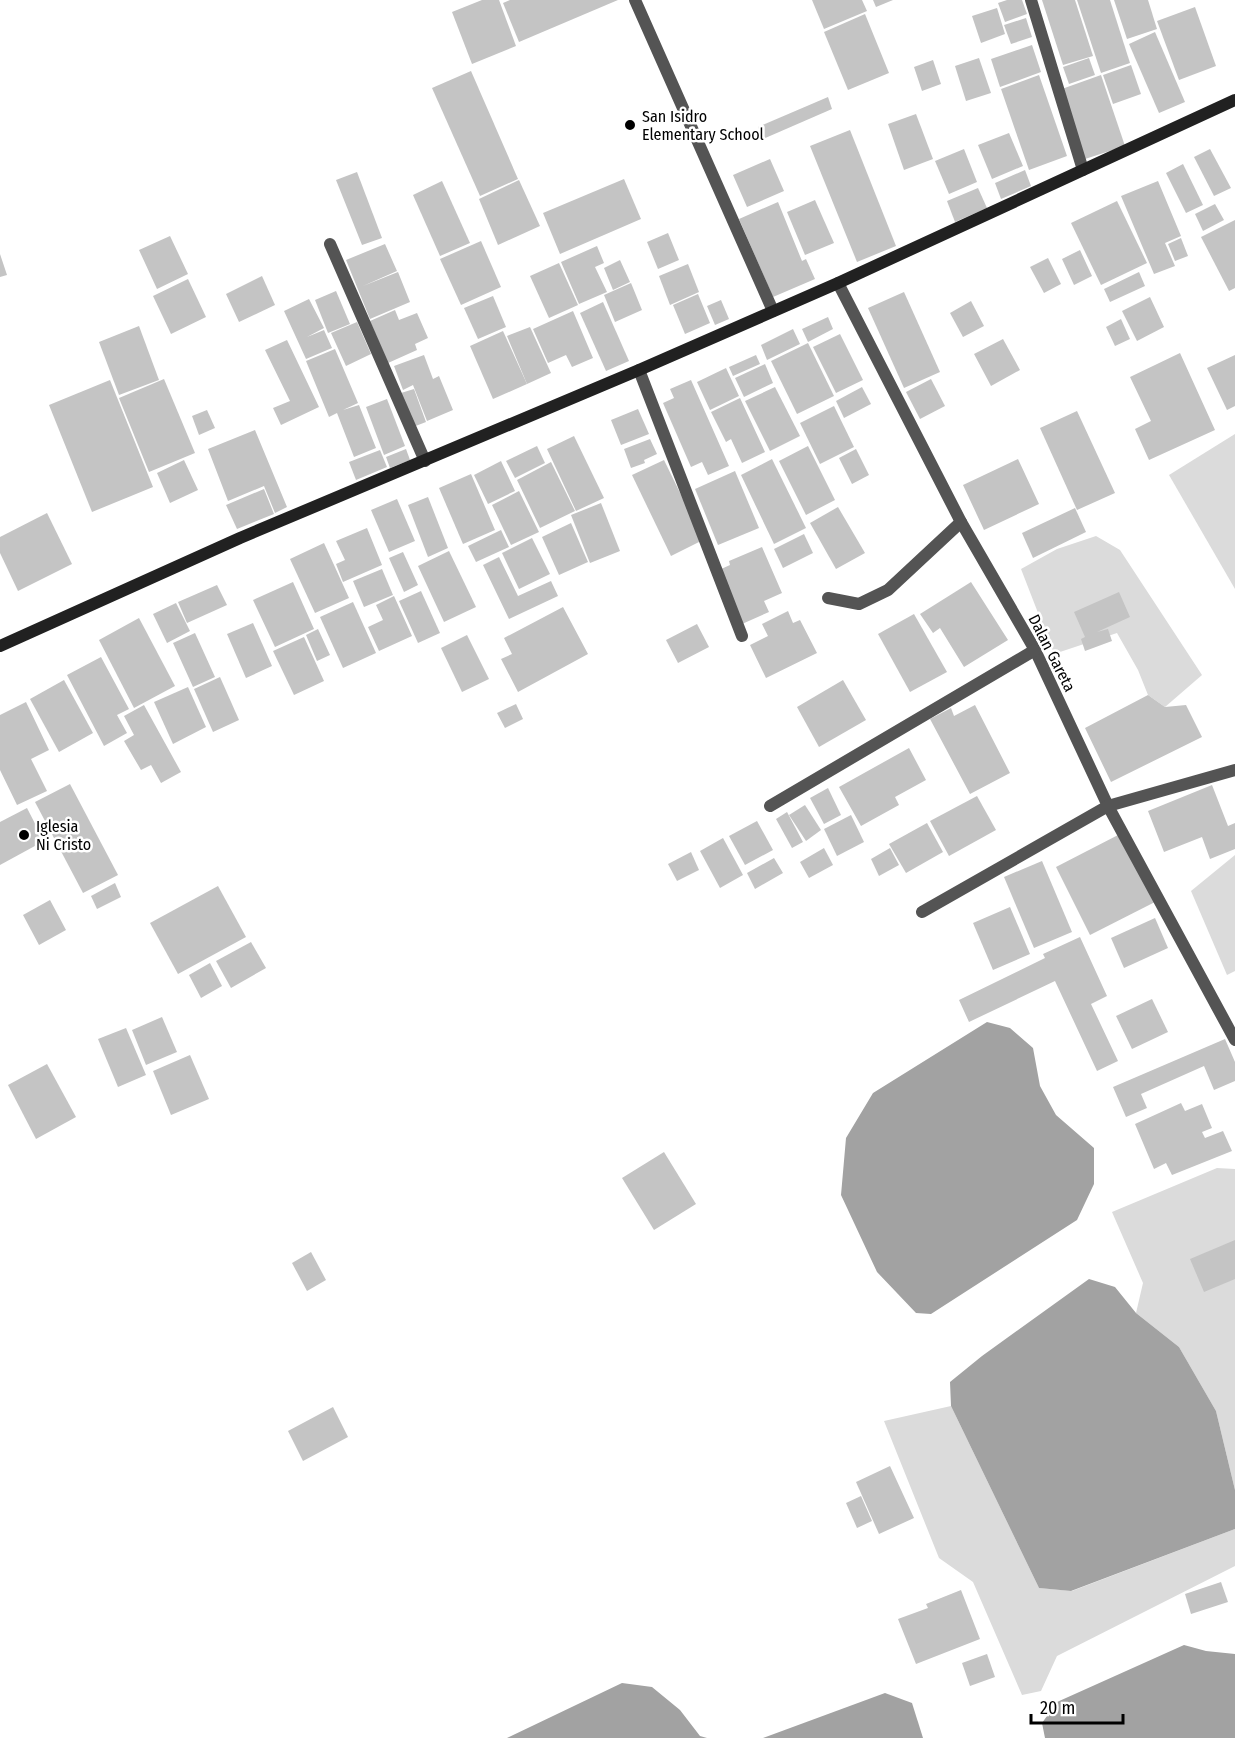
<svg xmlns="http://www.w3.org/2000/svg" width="1235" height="1738" viewBox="0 0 1235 1738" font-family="'Fira Sans Condensed',sans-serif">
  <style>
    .green { fill: #dbdbdb }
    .water { fill: #a2a2a2 }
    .building { fill: #c4c4c4 }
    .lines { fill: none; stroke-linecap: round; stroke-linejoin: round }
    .lane { stroke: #545454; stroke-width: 12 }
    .street { stroke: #545454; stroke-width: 12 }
    .secondary { stroke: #212121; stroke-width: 12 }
    .poi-dot { fill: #000; stroke: #fff; stroke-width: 2 }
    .labels { text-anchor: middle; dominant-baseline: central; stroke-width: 5; stroke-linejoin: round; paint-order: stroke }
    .poi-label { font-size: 16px; fill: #000; stroke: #fff; text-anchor: start }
    .street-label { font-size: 16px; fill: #000; stroke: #fff }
  </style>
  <rect width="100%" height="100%" fill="#fff"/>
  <g class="green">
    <polygon points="1235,434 1235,589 1169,475"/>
    <polygon points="1096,536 1120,550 1202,675 1165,707 1148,695 1138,670 1117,633 1054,654 1021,569 1057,549"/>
    <polygon points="1235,855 1235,971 1227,975 1191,891"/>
    <polygon points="1217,1168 1235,1169 1235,1490 1216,1411 1179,1347 1136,1313 1143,1283 1112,1212"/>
    <polygon points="951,1406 1039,1588 1072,1591 1235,1529 1235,1566 1057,1656 1041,1691 1022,1695 973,1582 939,1558 884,1421"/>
  </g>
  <g class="water">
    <polygon points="987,1022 1010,1028 1033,1048 1040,1086 1056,1115 1094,1148 1094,1184 1077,1220 931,1314 916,1313 877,1272 841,1195 846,1138 873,1093"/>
    <polygon points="1089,1279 1115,1287 1136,1313 1179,1347 1216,1411 1235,1490 1235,1529 1071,1591 1039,1588 951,1406 950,1382 982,1356"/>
    <polygon points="1184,1645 1206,1651 1235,1654 1235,1738 1045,1738 1042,1723 1057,1702"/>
    <polygon points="622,1683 652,1687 680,1710 700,1736 707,1738 507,1738"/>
    <polygon points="885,1693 912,1703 923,1738 763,1738"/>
  </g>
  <g class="building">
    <polygon points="482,0 499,0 516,46 472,64 452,12"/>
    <polygon points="510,0 618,0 519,42 503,3"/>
    <polygon points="812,0 862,0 867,11 824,29"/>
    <polygon points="873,0 893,0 876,7"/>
    <polygon points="1007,0 1022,0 1027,14 1005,22 998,3"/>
    <polygon points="1042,0 1075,0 1093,56 1063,65"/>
    <polygon points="1077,0 1110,0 1130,63 1101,73"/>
    <polygon points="1114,0 1148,0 1157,29 1127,39"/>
    <polygon points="1195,7 1216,66 1179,80 1157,21"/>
    <polygon points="997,8 1005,34 981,43 972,16"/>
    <polygon points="865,14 889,73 848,90 824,32"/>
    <polygon points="1026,18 1032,37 1011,44 1004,25"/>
    <polygon points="1155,32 1185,102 1159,113 1129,44"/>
    <polygon points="1032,45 1041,72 1000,87 991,59"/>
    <polygon points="979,58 991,93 966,101 955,66"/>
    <polygon points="1089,58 1095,75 1069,84 1063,67"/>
    <polygon points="933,60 941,84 922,91 914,67"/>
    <polygon points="1131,65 1141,94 1113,104 1103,75"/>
    <polygon points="471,71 518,179 480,196 432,88"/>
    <polygon points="1039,75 1067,156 1029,170 1001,89"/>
    <polygon points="1101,75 1125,146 1082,160 1059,90"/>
    <polygon points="828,97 832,109 763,139 758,127"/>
    <polygon points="916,114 933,159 904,170 888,124"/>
    <polygon points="850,130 896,246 857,262 810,146"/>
    <polygon points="1009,133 1023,166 992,179 978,145"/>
    <polygon points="964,149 977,182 949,194 935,161"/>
    <polygon points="1210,149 1231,188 1214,196 1194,157"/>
    <polygon points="770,159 784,191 747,207 733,175"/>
    <polygon points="1183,164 1203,205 1186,213 1166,173"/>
    <polygon points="1025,170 1031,186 1001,199 995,183"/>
    <polygon points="357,172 382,238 362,245 336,180"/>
    <polygon points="624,179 641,219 560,254 543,213"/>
    <polygon points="519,180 540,226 498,245 479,199"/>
    <polygon points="442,181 470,243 440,256 413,195"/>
    <polygon points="1158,181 1181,236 1165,243 1175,266 1154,274 1121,196"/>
    <polygon points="978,188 987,208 955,222 947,201"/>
    <polygon points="815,200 834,243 805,255 787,212"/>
    <polygon points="1117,201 1147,263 1101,285 1071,223"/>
    <polygon points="778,202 802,261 806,259 815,279 773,297 739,219"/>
    <polygon points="1215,204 1224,220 1203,231 1195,214"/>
    <polygon points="1235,220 1235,288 1229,291 1201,237"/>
    <polygon points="668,233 679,260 658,269 647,242"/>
    <polygon points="170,236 188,274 157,289 139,250"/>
    <polygon points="1181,238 1188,256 1175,261 1168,244"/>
    <polygon points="481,241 501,287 461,305 440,259"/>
    <polygon points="385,244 397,271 363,286 398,272 410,302 370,319 346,260"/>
    <polygon points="597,246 604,263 595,267 607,292 579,304 561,262"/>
    <polygon points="1080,250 1092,276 1074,285 1062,259"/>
    <polygon points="0,254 7,275 0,277"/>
    <polygon points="1048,258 1061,284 1044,293 1030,267"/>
    <polygon points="620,260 630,282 613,290 604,268"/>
    <polygon points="559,263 578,305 549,318 530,276"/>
    <polygon points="688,264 699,292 670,305 659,276"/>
    <polygon points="1139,272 1145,286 1110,302 1104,289"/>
    <polygon points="262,276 275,305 239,322 226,294"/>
    <polygon points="188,279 206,317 171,334 153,296"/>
    <polygon points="631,283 642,310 615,322 604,295"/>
    <polygon points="336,291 350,324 328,333 315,300"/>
    <polygon points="904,292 940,372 904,388 868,308"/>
    <polygon points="698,294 710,323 685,334 673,305"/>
    <polygon points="493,296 506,327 478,339 464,308"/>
    <polygon points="1150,297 1164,327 1137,341 1122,311"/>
    <polygon points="309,299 324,328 307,337 324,330 332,348 306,359 284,311"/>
    <polygon points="721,300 729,319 715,325 707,306"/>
    <polygon points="971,301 984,326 963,337 950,313"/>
    <polygon points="603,302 629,361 606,371 580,313"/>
    <polygon points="395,310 399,320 417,313 428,338 415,344 417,350 388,363 370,321"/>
    <polygon points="573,311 593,358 572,367 566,355 548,363 533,329"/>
    <polygon points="828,317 833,329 808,342 802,329"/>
    <polygon points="1121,319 1130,339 1115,346 1106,327"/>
    <polygon points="357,322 371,354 346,366 331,333"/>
    <polygon points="139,326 159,380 119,395 99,342"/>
    <polygon points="530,327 551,373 527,384 507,336"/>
    <polygon points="793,329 800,344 767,360 761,345"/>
    <polygon points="503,331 527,384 493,399 470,346"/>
    <polygon points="840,334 863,380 836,393 813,347"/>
    <polygon points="1003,339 1020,370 991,386 974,354"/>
    <polygon points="287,340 319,407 281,425 273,408 290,401 265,350"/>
    <polygon points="808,343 834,396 797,414 771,361"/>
    <polygon points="335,349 358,403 343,410 359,405 376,448 354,457 337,413 329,417 306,361"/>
    <polygon points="1180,353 1215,430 1149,460 1135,429 1151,421 1130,377"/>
    <polygon points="424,355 433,379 439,376 453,410 427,421 413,385 403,390 394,366"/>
    <polygon points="756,355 760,364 733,376 729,367"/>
    <polygon points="1235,355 1235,406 1227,410 1207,368"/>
    <polygon points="765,364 773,383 744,397 735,378"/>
    <polygon points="726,368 739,396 710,410 697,382"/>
    <polygon points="164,379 195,453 149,472 119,398"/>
    <polygon points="931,379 945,406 920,419 906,392"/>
    <polygon points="110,380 153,487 92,512 49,405"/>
    <polygon points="691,380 729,466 708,475 702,462 691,467 663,403 674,398 670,389"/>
    <polygon points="775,387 800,436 770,451 745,401"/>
    <polygon points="862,387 871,404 844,418 836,401"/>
    <polygon points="414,389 426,422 413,427 401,393"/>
    <polygon points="740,398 765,452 742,463 731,439 726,442 711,412"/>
    <polygon points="387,399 405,446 384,455 366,407"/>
    <polygon points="834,406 854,447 820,464 800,423"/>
    <polygon points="638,409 649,434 621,445 611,420"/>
    <polygon points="207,410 215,428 199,435 192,416"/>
    <polygon points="1077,411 1115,493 1077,510 1040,428"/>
    <polygon points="255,430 287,507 275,513 264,486 228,501 208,449"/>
    <polygon points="574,436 604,498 576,511 547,449"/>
    <polygon points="650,439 657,454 644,460 645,463 631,468 624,449"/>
    <polygon points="537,446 545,463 515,478 506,461"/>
    <polygon points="808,446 835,500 806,515 779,461"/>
    <polygon points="406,449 410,460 390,468 386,457"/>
    <polygon points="856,449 869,475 852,484 839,458"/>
    <polygon points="380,450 387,467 356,480 349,462"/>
    <polygon points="772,459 806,528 774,544 741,475"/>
    <polygon points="1018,459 1039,504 984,530 963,485"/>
    <polygon points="184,460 198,490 170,503 157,473"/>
    <polygon points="664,460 703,540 671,556 632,475"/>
    <polygon points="501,461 515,491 488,504 474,475"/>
    <polygon points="551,462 575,511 540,528 517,480"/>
    <polygon points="735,471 759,528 718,545 695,489"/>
    <polygon points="471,474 495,530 463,544 439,488"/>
    <polygon points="264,489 274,514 237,529 226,505"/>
    <polygon points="519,491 539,532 511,545 492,505"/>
    <polygon points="428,497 448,548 428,557 408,505"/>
    <polygon points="397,499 415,541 389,552 371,510"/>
    <polygon points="601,503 620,551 590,563 571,515"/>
    <polygon points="838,507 865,553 836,569 810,523"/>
    <polygon points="1075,508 1086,532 1033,558 1022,533"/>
    <polygon points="47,513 72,564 18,591 0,553 0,537"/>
    <polygon points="571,523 588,562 559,575 542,537"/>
    <polygon points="367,528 382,565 343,582 336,564 345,560 336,541"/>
    <polygon points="501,530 509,547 476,562 468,546"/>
    <polygon points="804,534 813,553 783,568 774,549"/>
    <polygon points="532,538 550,574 519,589 502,553"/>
    <polygon points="324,543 349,598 315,613 290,559"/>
    <polygon points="762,547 782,593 764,601 769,612 742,624 719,570 730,565 729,561"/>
    <polygon points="449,551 476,607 444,622 418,566"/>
    <polygon points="403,552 418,585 404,592 389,558"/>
    <polygon points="499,557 518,596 551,581 558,596 509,619 483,565"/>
    <polygon points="382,569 393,595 364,607 353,581"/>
    <polygon points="293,582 314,629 275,647 253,600"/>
    <polygon points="971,582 1008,640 964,667 940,628 933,633 920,614"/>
    <polygon points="217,585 227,605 187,623 178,602"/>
    <polygon points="421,591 440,633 418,643 399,601"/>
    <polygon points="1119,592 1130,617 1097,632 1108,629 1112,641 1085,651 1081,639 1085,637 1074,612"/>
    <polygon points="394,596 412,636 379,651 368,627 383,620 376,605"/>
    <polygon points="353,602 376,653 343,668 320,617"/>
    <polygon points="176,603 190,631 167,643 153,614"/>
    <polygon points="563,607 588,654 518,692 501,659 512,654 504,638"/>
    <polygon points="788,611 793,623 800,620 817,653 766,678 750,645 768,636 762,624"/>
    <polygon points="914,614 947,672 910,692 878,634"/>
    <polygon points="139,618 175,686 134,708 99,640"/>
    <polygon points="253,623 272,666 246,678 227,634"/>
    <polygon points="697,624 709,647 678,663 666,640"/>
    <polygon points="318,629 330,655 317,661 306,635"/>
    <polygon points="195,633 215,677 193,687 173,643"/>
    <polygon points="467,635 489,679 462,692 441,648"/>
    <polygon points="304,637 324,681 294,695 273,651"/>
    <polygon points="101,657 129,709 117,715 127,733 104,746 67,675"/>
    <polygon points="220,677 239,720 213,732 194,689"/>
    <polygon points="64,680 93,733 59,752 30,699"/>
    <polygon points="843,680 866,720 819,747 797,707"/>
    <polygon points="188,687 206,727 173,744 154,702"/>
    <polygon points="1148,695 1165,707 1186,705 1202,737 1111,782 1085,728"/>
    <polygon points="26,702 49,750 31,759 47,791 17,805 0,770 0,715"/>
    <polygon points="516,704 523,719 505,728 497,713"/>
    <polygon points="144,705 181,772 161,783 151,765 141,770 124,741 134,735 124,716"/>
    <polygon points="975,705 1010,773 970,794 930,719 951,708 954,716"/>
    <polygon points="909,748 926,780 895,797 899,805 861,826 839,787"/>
    <polygon points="70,784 118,875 83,893 35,802"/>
    <polygon points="1212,785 1228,826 1235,823 1235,849 1210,859 1202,837 1164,852 1148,811"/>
    <polygon points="828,788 841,815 824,824 810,798"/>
    <polygon points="977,796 996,830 949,856 930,821"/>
    <polygon points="805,805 821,830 806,841 789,815"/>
    <polygon points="27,808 44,841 0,865 0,822"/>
    <polygon points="787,812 803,842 792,848 776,819"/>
    <polygon points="851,815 864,842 837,856 824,829"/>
    <polygon points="757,821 773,850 745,865 729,836"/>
    <polygon points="927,823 943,852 906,873 889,844"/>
    <polygon points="1120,834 1155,902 1090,935 1056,867"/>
    <polygon points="723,838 743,875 720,888 700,851"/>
    <polygon points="824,848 833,865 809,878 800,862"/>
    <polygon points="890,848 899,865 879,876 871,859"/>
    <polygon points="691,852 699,870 677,881 668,864"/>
    <polygon points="774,858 783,873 755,889 747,873"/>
    <polygon points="1042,861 1072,932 1034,948 1004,877"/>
    <polygon points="115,883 121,897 97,909 91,896"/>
    <polygon points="218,886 246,937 178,974 150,923"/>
    <polygon points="50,900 66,930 39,945 23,915"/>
    <polygon points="1010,907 1030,954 993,970 973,923"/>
    <polygon points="1155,918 1168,948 1124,968 1111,938"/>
    <polygon points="1080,937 1107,996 1091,1004 1118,1061 1097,1071 1055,981 969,1022 959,1000 1045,958 1043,954"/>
    <polygon points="251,942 266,968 231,988 216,961"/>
    <polygon points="210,963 222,986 201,998 189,975"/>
    <polygon points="1152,999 1168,1032 1132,1049 1116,1016"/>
    <polygon points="162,1017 177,1052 146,1065 132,1030"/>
    <polygon points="126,1028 146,1075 118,1087 98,1039"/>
    <polygon points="1225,1039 1235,1062 1235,1081 1214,1090 1204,1066 1141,1094 1147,1108 1126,1117 1113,1087"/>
    <polygon points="190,1055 209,1099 171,1115 153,1071"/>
    <polygon points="47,1064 76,1117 36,1139 8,1085"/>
    <polygon points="1181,1103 1185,1111 1202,1104 1212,1128 1202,1132 1205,1138 1223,1131 1232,1151 1172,1175 1166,1163 1154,1169 1135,1124"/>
    <polygon points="664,1152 696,1204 654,1230 622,1178"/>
    <polygon points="1235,1240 1235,1279 1204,1292 1190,1259"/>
    <polygon points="311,1252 326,1280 307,1291 292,1263"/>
    <polygon points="333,1407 348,1437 303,1461 288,1431"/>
    <polygon points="890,1466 914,1518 879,1534 856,1482"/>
    <polygon points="861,1496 872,1521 857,1528 846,1503"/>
    <polygon points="1221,1582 1228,1602 1191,1614 1185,1594"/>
    <polygon points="961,1590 980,1639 916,1664 898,1619 928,1608 926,1604"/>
    <polygon points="987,1654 995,1677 970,1686 962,1663"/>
  </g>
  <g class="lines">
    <g class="lane">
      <polyline points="635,0 773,311"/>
      <polyline points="828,598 859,604 888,590 961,522"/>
    </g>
    <g class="street">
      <polyline points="1031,0 1083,170"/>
      <polyline points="330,244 425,461"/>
      <polyline points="838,283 961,522 1035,650 1108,806 1235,1040"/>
      <polyline points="639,370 742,636"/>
      <polyline points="770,806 1035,650"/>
      <polyline points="922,912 1108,806 1235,770"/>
    </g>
    <polyline class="secondary" points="0,646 240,538 639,370 838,283 1235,100"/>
  </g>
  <g class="poi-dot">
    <circle cx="630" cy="125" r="6"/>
    <circle cx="24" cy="835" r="6"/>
  </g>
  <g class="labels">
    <g class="poi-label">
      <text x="642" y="116">San Isidro<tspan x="642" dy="18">Elementary School</tspan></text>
      <text x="36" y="826">Iglesia<tspan x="36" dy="18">Ni Cristo</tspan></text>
    </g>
    <g class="street-label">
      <text transform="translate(1052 653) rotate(63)">Dalan Gareta</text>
    </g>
  </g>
  <path d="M1031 1714v9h92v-9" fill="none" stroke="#000000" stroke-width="3"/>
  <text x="1040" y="1714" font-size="18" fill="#000000" stroke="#ffffff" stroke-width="4.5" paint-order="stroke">20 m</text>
</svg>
